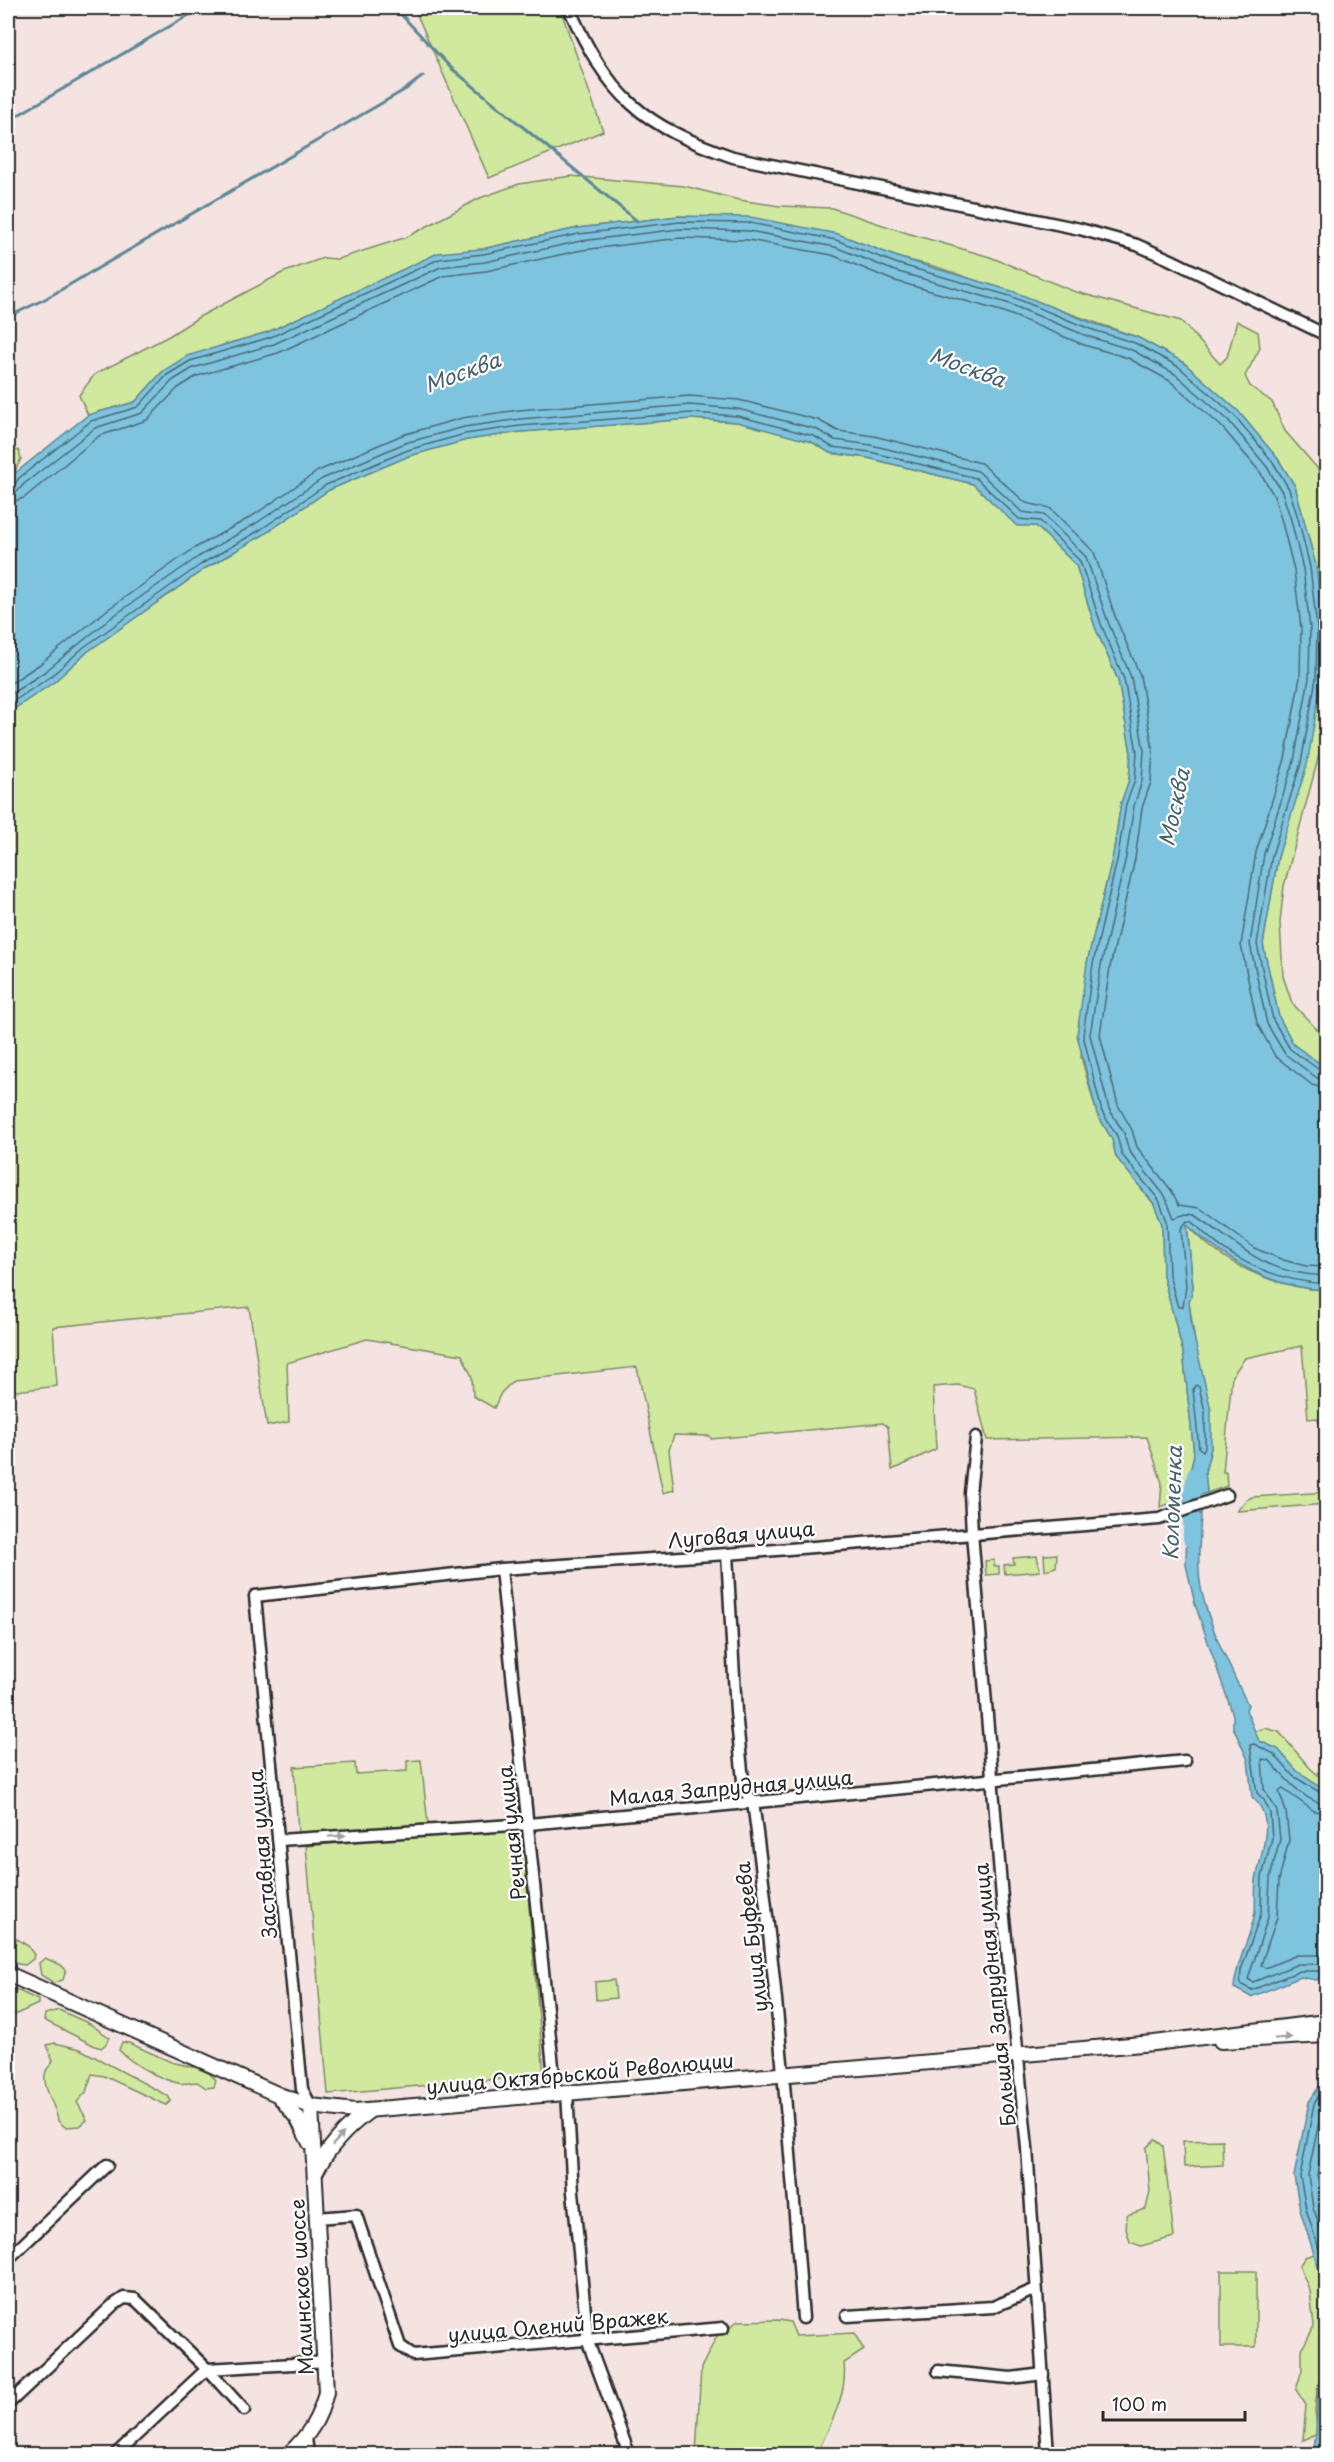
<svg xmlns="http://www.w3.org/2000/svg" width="1334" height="2462" viewBox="0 0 1334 2462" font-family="'Playpen Sans',sans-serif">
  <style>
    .green { fill: #d0e99f; stroke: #7e8a65; stroke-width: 1.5 }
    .water { fill: #7ec4df; stroke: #5d8797; stroke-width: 1.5 }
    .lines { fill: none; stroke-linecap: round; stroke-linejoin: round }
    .shore { stroke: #4c6873; stroke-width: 1.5 }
    .stream { stroke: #5d8797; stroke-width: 3 }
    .river { stroke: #7ec4df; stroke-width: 16 }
    .minor-casing { stroke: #2b2b2b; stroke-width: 15 }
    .major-casing { stroke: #2b2b2b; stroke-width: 18 }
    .minor { stroke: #fff; stroke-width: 10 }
    .major { stroke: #fff; stroke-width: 14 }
    .oneway { fill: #a0a0a0 }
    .labels { text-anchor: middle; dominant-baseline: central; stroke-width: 4.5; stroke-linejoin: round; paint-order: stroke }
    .street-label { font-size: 20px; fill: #2b2b2b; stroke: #fff }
    .water-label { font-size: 21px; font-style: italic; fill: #48616a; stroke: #fff }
  </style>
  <rect width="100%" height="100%" fill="#f4e3e1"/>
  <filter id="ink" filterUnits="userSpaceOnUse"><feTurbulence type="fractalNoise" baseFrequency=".0167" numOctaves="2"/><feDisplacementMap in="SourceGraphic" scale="12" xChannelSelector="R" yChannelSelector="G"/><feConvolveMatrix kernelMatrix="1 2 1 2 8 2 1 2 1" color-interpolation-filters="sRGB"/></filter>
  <g filter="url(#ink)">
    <g class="green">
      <polygon points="414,8 560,8 603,131 489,178"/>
      <polygon points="571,176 684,186 739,200 780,206 832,208 907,233 990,257 1073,291 1181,321 1220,364 1227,357 1237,321 1258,332 1260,348 1245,376 1250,386 1272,402 1285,431 1324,476 1326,497 1326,729 1284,886 1280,922 1283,976 1292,1003 1326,1039 1326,1068 1294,1045 1279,1017 1263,944 1278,857 1322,678 1323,627 1316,566 1295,486 1278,459 1238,411 1183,362 1137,337 937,267 900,258 838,234 679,216 578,228 482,249 437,254 268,332 223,345 163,371 135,402 88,415 79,395 95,374 169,336 199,317 282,273 323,258 338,259 407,237 480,198 519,184"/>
      <polygon points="691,419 737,422 779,431 812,442 830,453 868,458 973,484 1017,525 1036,526 1076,565 1095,627 1118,680 1131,753 1129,780 1121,803 1113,855 1087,963 1081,1057 1097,1114 1112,1139 1116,1157 1154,1204 1162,1224 1163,1276 1183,1352 1194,1454 1185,1499 1160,1507 1162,1483 1147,1437 987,1440 974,1389 958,1385 933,1387 936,1449 892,1470 888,1427 883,1423 711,1439 710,1436 674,1435 669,1450 674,1490 663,1493 637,1367 513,1381 501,1393 494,1408 473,1396 472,1377 462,1355 367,1339 287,1363 289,1422 267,1426 249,1307 53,1327 57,1386 8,1392 8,713 54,682 87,652 206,568 263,535 329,490 409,456 467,440 521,432"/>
      <polygon points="8,447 19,451 21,459 8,485"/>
      <path d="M1187,1224C1221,1264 1275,1288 1326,1290V1367L1319,1386L1322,1402L1326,1408V1428L1316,1418L1308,1419L1302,1346L1245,1358L1232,1376L1223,1472H1226L1227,1486L1207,1493L1205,1472L1211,1448L1189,1302L1193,1287Z"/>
      <polygon points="1326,1492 1326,1504 1237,1511 1246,1500 1252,1497"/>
      <polygon points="1057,1554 1056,1567 1045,1570 1044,1555"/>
      <polygon points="1037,1556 1040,1571 1005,1574 1004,1565 1014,1564 1013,1558"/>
      <polygon points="994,1560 994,1566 999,1566 999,1574 986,1575 985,1561"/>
      <polygon points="1265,1728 1279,1732 1310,1768 1326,1782 1326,1792 1297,1771 1278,1749 1259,1741 1254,1732"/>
      <polygon points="421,1760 428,1824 298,1833 294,1767 355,1763 356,1774 407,1771 407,1761"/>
      <polygon points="522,1827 544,2075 328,2094 306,1846"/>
      <polygon points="17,1939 28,1946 34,1955 33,1959 25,1965 18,1964 9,1956 8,1949"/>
      <polygon points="45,1958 61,1965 66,1970 63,1980 54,1983 41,1975 39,1963"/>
      <polygon points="614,1980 616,1998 596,2000 595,1982"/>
      <polygon points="8,1986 38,2000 38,2004 8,2018"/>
      <polygon points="59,2010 90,2024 109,2037 106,2044 101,2048 95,2046 44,2020 45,2014"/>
      <path d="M122,2042L129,2043L171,2062L197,2068L209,2073L216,2080L214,2087L206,2088L197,2082C191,2082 184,2085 178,2083C159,2079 132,2064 119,2050Z"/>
      <path d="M55,2043L80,2049L168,2096L171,2101L166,2105L104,2076L92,2074L86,2092L77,2102L87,2120L80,2126L65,2127L58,2121C58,2109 40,2086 46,2071C47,2067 52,2066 53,2060L47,2045Z"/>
      <polygon points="1155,2139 1163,2146 1174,2237 1141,2246 1130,2242 1126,2229 1127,2215 1146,2209 1150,2191 1146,2148"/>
      <polygon points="1222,2140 1223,2165 1184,2167 1183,2141"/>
      <polygon points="1315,2254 1326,2291 1323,2315 1326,2337 1326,2364 1317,2390 1315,2411 1318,2434 1303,2440 1306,2405 1296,2390 1302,2370 1302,2349 1314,2326 1310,2291 1299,2266 1305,2257"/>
      <rect x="1221" y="2271" width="35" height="76"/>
      <path d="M779,2320L790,2322L796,2336L854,2333L864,2350L844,2363C848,2395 829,2426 817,2454H696L701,2368L717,2336L738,2321Z"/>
    </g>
    <g class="water">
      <path d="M679,216L750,217L838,234L900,258L1012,291L1092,323L1137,337L1183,362L1238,411L1278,459L1295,486L1316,566L1323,627L1322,678L1307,765L1278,857L1263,944L1279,1017L1294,1045L1326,1068V1290C1271,1288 1227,1261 1187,1225L1193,1287L1189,1302L1192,1328L1211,1410V1448L1205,1472L1207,1493L1185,1499L1194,1454L1183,1352L1163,1276L1162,1224L1154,1204L1116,1157L1112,1139L1097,1114L1077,1035L1087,963L1113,855L1121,803L1129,780L1131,753L1118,680L1095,627L1076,565L1036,526H1017L973,484L868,458L830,453L812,442L737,422L691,419L521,432L467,440L409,456L329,490L263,535L206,568L87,652L54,682L8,713V485L14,474L88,415L135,402L163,371L187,356L268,332L438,253L482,249L578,228Z"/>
      <path d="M1201,1513C1200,1539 1196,1567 1202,1593C1211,1631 1231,1669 1248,1705L1246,1710L1259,1741L1278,1749L1297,1771L1326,1792V1977L1316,1980L1301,1977L1251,1997L1234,1988C1236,1961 1251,1938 1255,1912C1256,1900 1254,1887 1257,1875C1262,1850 1276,1817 1252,1797L1248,1760L1233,1727V1715L1195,1604L1186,1565L1187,1518Z"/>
      <polygon points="1326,2076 1326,2291 1300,2210 1294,2176 1309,2102"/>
      <path d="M1326,2364V2454H1313C1320,2423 1312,2394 1326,2364Z"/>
    </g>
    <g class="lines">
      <g class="shore">
        <polyline points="8,487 14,485 19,478 91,421 138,407 167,375 190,361 271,337 439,259 483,254 579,234 680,222 750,223 836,240 898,264 1010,296 1090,329 1135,343 1179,367 1234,415 1273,462 1289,489 1298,518 1310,567 1317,628 1316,678 1301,763 1272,855 1257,944 1273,1020 1290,1049 1321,1071 1326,1073"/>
        <polyline points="8,494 17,492 24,484 95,428 142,413 172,381 193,368 274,344 441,267 485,262 581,241 680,229 749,231 835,247 895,271 1007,303 1087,336 1132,350 1175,374 1228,420 1267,467 1282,492 1291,520 1303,569 1310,628 1309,678 1294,761 1264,854 1250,944 1267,1024 1285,1054 1317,1078 1326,1080"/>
        <polyline points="8,503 24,498 99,436 147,420 178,388 197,376 278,353 443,276 486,271 582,250 680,238 748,240 832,255 892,280 1004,312 1084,345 1128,358 1170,381 1222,427 1260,472 1274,496 1282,522 1294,570 1301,628 1300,677 1285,759 1256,852 1241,945 1257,1023 1275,1056 1312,1085 1326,1089"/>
        <polyline points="8,685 40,664 107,610 193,549 251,517 318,471 402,435 462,418 519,410 689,396 739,400 818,420 838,431 874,436 981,463 1026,503 1050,508 1094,552 1116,619 1140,675 1153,750 1151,782 1142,808 1135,859 1110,967 1100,1035 1118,1105 1132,1130 1137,1147 1171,1190 1179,1205 1200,1208 1254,1248 1283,1260 1306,1266 1326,1267"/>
        <path d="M8,696L46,671L112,617L198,557L255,524L322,479L405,443L464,427L520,419L690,405L738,409L816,429L835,440L871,445L978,471L1022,512L1044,515L1086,557L1108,622L1131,677L1144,751L1142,781L1134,806L1126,857L1101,965L1090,1035L1109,1109L1124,1133L1129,1151L1165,1196L1174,1218L1186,1214L1195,1215C1245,1248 1260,1273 1326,1276"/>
        <path d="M8,705L50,677L84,647L203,563L260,530L326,485L408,450L465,434L520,426L691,413L738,416L814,436L832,447L870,452L976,478L1019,519L1040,521L1080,561L1101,624L1124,679L1137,752L1135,780L1126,804L1118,856L1093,964L1083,1035L1102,1112L1117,1136L1122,1155L1159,1200L1167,1221L1169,1275L1178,1307H1183L1186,1286L1181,1229L1187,1221L1193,1222C1228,1260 1276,1281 1326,1284"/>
        <polygon points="1196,1385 1199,1387 1205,1411 1205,1447 1203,1451 1199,1448 1193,1389"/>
        <polyline points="1326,1796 1293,1776 1274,1754 1254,1744 1250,1745 1257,1793 1264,1800 1270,1813 1272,1838 1262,1877 1261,1914 1241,1970 1240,1984 1252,1990 1300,1971 1326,1971"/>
        <path d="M1326,1804C1304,1803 1283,1775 1269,1760L1262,1759L1264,1789L1277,1811L1280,1839L1270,1878L1268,1917L1248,1979L1253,1982L1298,1964H1326"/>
        <polyline points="1326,1813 1314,1811 1283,1789 1279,1791 1286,1812 1289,1840 1279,1880 1277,1917 1261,1965 1265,1968 1297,1955 1326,1955"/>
        <polyline points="1326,2084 1314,2104 1300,2176 1306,2209 1326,2271"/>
        <polyline points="1326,2097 1322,2107 1308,2175 1313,2207 1326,2245"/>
        <polyline points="1326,2132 1317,2175 1326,2217"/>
        <path d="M1319,2454C1325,2429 1318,2404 1326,2378"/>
      </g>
      <g class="stream">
        <polyline points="395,8 450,67 637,221"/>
        <polyline points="8,121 201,8"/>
        <polyline points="8,317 45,299 406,89 423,76"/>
      </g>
      <polyline class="river" points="1191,1539 1191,1498 1195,1475"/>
      <defs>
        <g id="minor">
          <path d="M569,8C608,96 642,126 733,157L1080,229L1137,245L1169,259L1326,335"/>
          <polyline points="976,1437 970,1493 972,1533 1002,1898 1027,2148 1048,2454"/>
          <path d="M727,1554L736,1712L744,1790L753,1802C776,1973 790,2146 803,2318"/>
          <polyline points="501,1569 556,2095"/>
          <polyline points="279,1840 529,1824 1185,1761"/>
          <polyline points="567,2093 573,2192 588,2342 629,2454"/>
          <polyline points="311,2106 302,2089 255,1596 501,1569 727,1554 1159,1519 1227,1495"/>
          <polyline points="317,2218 356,2215 400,2346 413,2355 723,2328"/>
          <polyline points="8,2259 107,2165"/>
          <polyline points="847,2316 993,2307 1036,2289"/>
          <polyline points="207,2369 327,2362"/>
          <polyline points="938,2371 1011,2378 1043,2374"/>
          <polyline points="8,2404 112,2306 124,2298 135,2299 207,2369 244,2410"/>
          <polyline points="306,2438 308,2454"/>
          <polyline points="116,2454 207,2369"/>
        </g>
        <g id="major">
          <polyline points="8,1974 279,2095 311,2106 355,2111 1154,2043 1326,2022"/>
          <polyline points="1221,2041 1326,2035"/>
          <polyline points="280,2097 298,2119 310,2143"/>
          <path d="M315,2173C328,2147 347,2127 370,2110"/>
          <path d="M289,2454C308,2436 320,2419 326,2392L311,2106"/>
        </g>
      </defs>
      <use href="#minor" class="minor-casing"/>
      <use href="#major" class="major-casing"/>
      <use href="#minor" class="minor"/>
      <use href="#major" class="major"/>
    </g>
    <defs><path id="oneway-solid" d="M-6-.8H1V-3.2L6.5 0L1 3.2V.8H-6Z" transform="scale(1.5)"/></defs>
    <g class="oneway">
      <use href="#oneway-solid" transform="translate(337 1836) rotate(-4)"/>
      <use href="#oneway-solid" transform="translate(1283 2038) rotate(-4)"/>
      <use href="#oneway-solid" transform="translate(338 2139) rotate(-48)"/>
    </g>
  </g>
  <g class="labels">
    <g class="street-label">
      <text transform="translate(741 1534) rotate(-5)">Луговая улица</text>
      <text transform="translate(731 1787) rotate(-5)">Малая Запрудная улица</text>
      <text transform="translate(511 1833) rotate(-96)">Речная улица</text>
      <text transform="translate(262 1854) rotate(-95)">Заставная улица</text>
      <text transform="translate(751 1937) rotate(-97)">улица Буфеева</text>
      <text transform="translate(994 1995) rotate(-96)">Большая Запрудная улица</text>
      <text transform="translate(580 2073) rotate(-5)">улица Октябрьской Революции</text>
      <text transform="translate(301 2287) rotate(-93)">Малинское шоссе</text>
      <text transform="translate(558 2325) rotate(-5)">улица Олений Вражек</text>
    </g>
    <g class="water-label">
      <text transform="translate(968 366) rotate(20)">Москва</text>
      <text transform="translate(462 371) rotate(-20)">Москва</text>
      <text transform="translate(1173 807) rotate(-78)">Москва</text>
      <text transform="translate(1171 1503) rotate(-88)">Коломенка</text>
    </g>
  </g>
  <rect width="1334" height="2462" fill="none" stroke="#fff" stroke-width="30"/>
  <rect x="15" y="15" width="1304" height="2432" fill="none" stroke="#2b2b2b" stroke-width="2" filter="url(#ink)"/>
  <path d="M1103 2411v9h142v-9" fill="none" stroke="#2b2b2b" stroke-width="3"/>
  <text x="1112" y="2411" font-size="18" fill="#2b2b2b" stroke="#ffffff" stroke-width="4.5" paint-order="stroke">100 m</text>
</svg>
